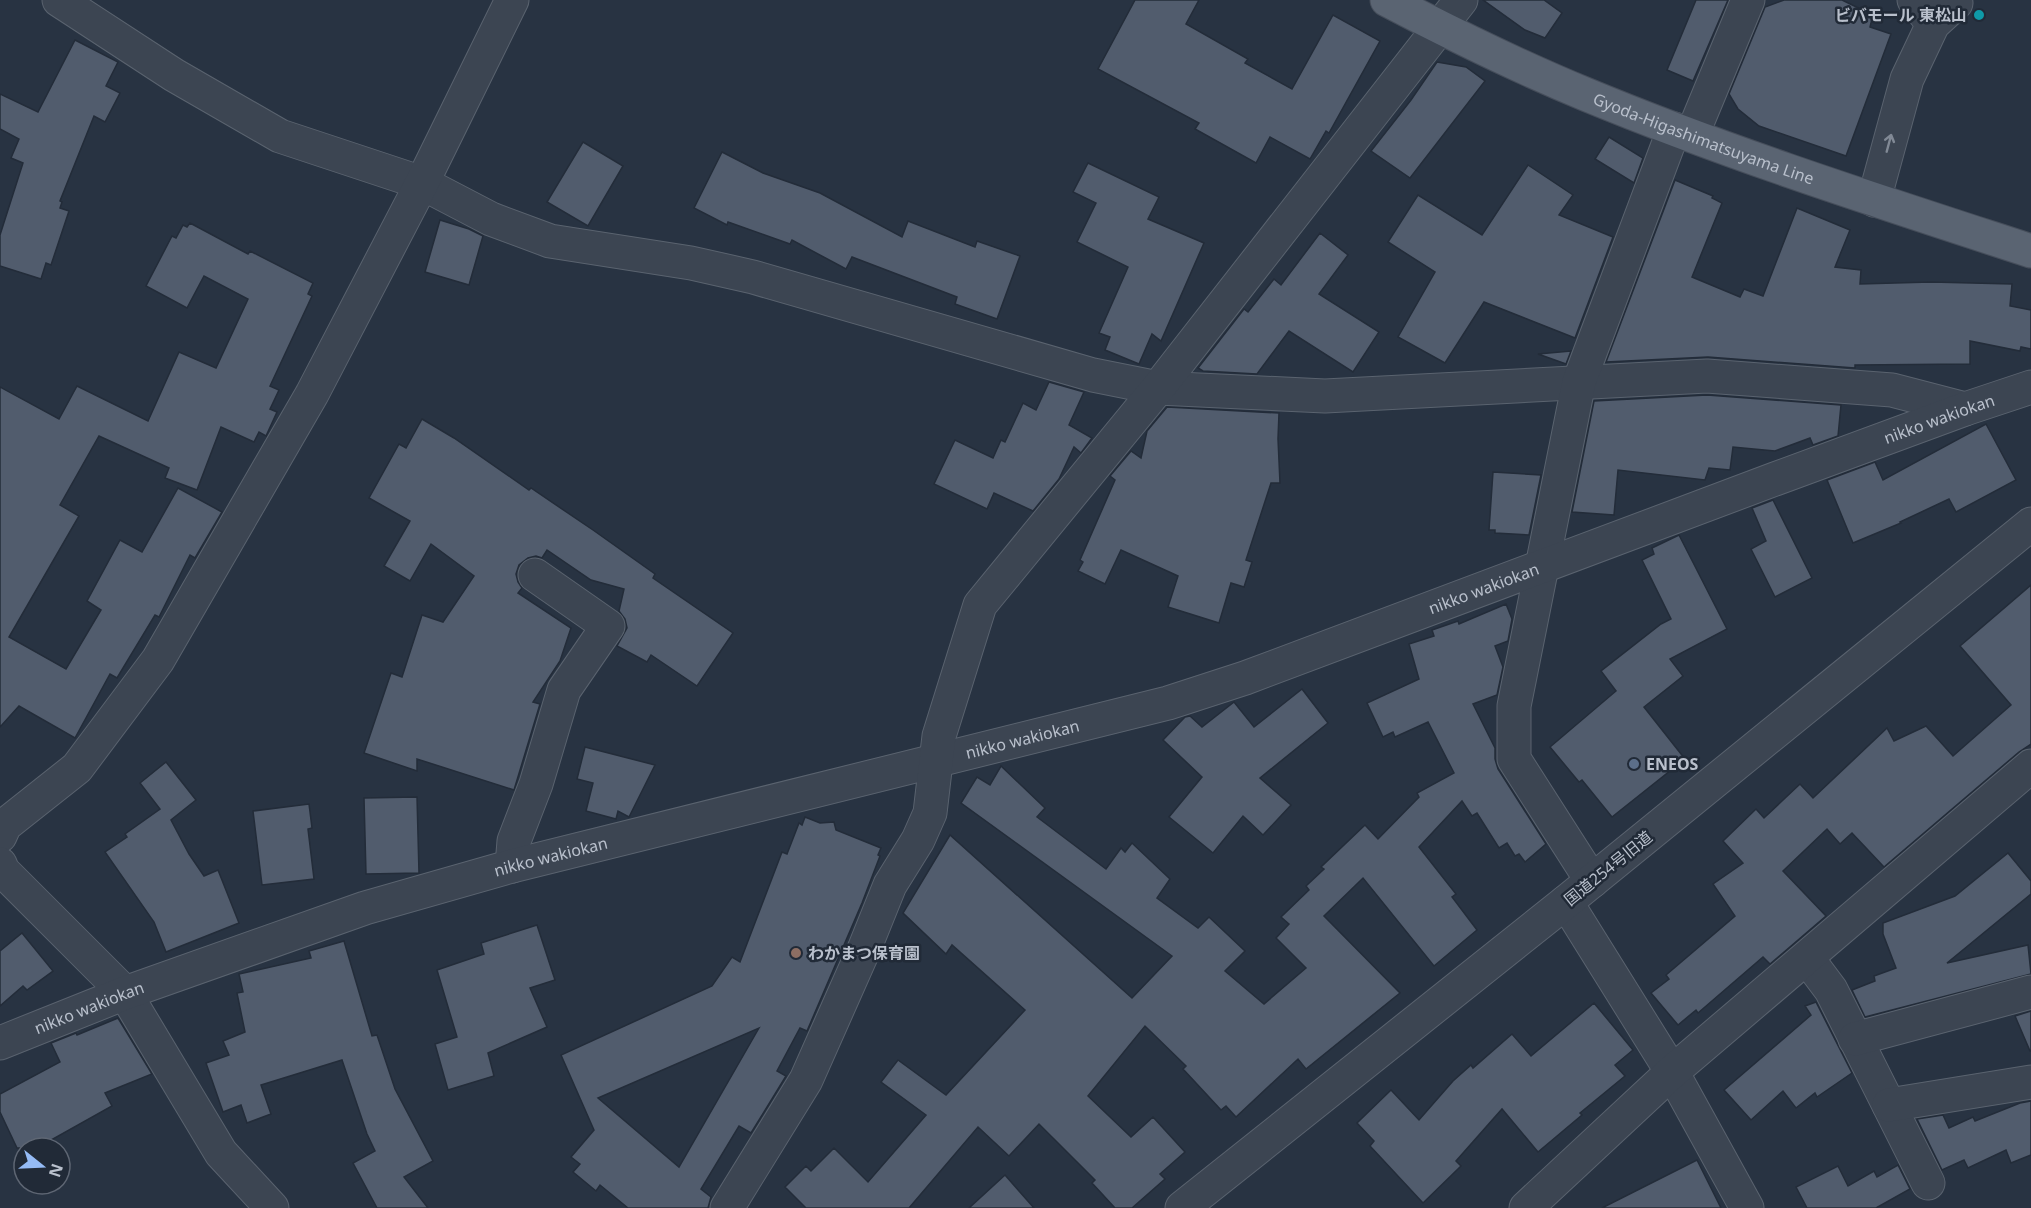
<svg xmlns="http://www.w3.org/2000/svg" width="2031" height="1208" viewBox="0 0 2031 1208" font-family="'Noto Sans','Noto Sans JP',sans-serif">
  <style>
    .building { fill: #515c6d; stroke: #232c39; stroke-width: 1.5; fill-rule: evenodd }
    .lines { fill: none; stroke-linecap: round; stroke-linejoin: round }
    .minor-casing { stroke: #5a636f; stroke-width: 35 }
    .major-casing { stroke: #464e5b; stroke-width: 35 }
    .minor { stroke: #3c4552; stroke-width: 33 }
    .major { stroke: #5a6472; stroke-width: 33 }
    .oneway { stroke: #818995 }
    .culture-dot { fill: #0f9aa8; stroke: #212a37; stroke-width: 2 }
    .service-dot { fill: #5c6f8a; stroke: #212a37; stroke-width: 2 }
    .education-dot { fill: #8d6e63; stroke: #212a37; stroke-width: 2 }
    .labels { text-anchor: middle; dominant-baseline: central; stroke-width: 5; stroke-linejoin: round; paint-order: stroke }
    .poi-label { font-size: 16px; font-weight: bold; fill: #b9c0cc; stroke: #212a37; text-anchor: start }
    .street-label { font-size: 16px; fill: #b9c0cc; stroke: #212a37 }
  </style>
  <rect width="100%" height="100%" fill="#283342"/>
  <g class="building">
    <polygon points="1135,0 1199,0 1186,24 1248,59 1245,63 1292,89 1333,15 1380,41 1329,133 1326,131 1310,159 1270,137 1256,163 1195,129 1199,123 1098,69"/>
    <polygon points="1483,0 1544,0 1562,13 1545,38 1525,30"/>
    <polygon points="1696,0 1728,0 1693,81 1667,70"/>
    <polygon points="1784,0 1842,0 1873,15 1870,27 1891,34 1846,156 1759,126 1738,109 1729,94 1765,7"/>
    <polygon points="75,40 118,62 106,86 120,93 105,122 94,116 60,201 62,202 60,208 69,211 51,265 46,263 41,279 0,266 0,235 23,163 11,158 19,139 0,129 0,94 38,112"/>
    <polygon points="1437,62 1466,67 1485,81 1410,178 1371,151 1411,100"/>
    <polygon points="1609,137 1643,158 1634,183 1595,159"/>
    <polygon points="583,142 623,166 588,226 547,202"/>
    <polygon points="722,152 763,173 820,193 902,237 908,221 975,247 977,241 1020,256 997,319 955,304 957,297 852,257 846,269 792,240 790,244 728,222 727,225 694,208"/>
    <polygon points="1088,163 1159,197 1148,219 1204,243 1161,341 1152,334 1139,364 1105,350 1110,337 1099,333 1128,267 1077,242 1096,203 1073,192"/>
    <polygon points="1528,165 1573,195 1559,215 1613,237 1575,338 1484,302 1445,363 1398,337 1435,272 1388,242 1418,195 1482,235"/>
    <polygon points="1675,180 1713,196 1712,198 1722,203 1692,277 1740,297 1744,289 1763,296 1797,208 1850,230 1835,267 1861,270 1860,284 1931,282 2012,284 2010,306 2031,310 2031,349 2021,347 2020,351 1970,341 1970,364 1855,365 1855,368 1708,357 1606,362"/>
    <polygon points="440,220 469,229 483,236 469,285 425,272"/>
    <polygon points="190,223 248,254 250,251 313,283 308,294 312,296 270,386 279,390 270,409 277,412 266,436 259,432 254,442 221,427 197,490 165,478 169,468 99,436 60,505 79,516 9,637 66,669 101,610 87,601 120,540 142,552 178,488 222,512 195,558 190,555 159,617 155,615 117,678 110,674 75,738 19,706 0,727 0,387 59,419 77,386 148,421 179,352 216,368 248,299 204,276 187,308 146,286 172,236 176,238 183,225 187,227"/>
    <polygon points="1320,233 1348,255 1319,294 1379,332 1353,372 1289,331 1257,374 1203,371 1198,368 1244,309 1248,312 1274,279 1281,285"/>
    <polygon points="1571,351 1566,364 1538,354"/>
    <polygon points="1049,382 1084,392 1069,425 1092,438 1081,453 1074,447 1059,479 1033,511 994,493 987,509 934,484 955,440 993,458 1001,440 1005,442 1023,403 1036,410"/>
    <polygon points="1707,395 1841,405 1838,436 1813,445 1810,438 1775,451 1733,447 1730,470 1709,468 1705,480 1618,470 1614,515 1572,512 1594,401"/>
    <polygon points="1167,407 1279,413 1278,439 1280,483 1271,483 1246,560 1252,562 1244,587 1231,583 1219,623 1168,607 1178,576 1121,550 1105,584 1078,571 1083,562 1080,560 1115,480 1110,476 1131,451 1141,458 1147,431"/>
    <polygon points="422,419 454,438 529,490 531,488 593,530 655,574 653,578 733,633 697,686 651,655 647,662 617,646 627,628 625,619 619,611 624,589 591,580 547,550 542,558 536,556 528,558 519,565 516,574 518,582 522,588 518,593 571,628 560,661 533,702 540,704 514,790 417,759 417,771 364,753 391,673 402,677 422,615 443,622 474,576 431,544 410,581 384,566 410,521 369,498 399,444 406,448"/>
    <polygon points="1986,424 2016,480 1956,512 1949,499 1900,522 1901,523 1853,543 1827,480 1875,462 1883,480"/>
    <polygon points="1493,472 1541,475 1529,535 1495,533 1495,530 1489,530"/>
    <polygon points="1773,500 1812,578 1775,597 1751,549 1766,541 1752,508"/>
    <polygon points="1679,535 1727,629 1670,659 1683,676 1644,707 1685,759 1612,817 1582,780 1579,782 1550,747 1616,691 1601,671 1661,624 1671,619 1642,560 1654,554 1652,548"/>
    <polygon points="2031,585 2031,744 2019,752 1884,867 1852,833 1840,844 1827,829 1783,871 1826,916 1770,964 1763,957 1698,1013 1696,1010 1678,1025 1651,993 1669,979 1666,975 1735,916 1713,884 1743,863 1723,841 1756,809 1764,818 1800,784 1813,798 1887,728 1894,741 1926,726 1953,756 2011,705 1960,646"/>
    <polygon points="1506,604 1512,619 1508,641 1495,646 1503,667 1497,695 1473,704 1495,748 1495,759 1498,769 1546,844 1525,862 1519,854 1515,856 1507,843 1499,848 1477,813 1472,816 1462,801 1419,847 1456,894 1452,897 1477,930 1434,966 1363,878 1324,916 1400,993 1306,1069 1298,1059 1236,1117 1226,1106 1221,1110 1183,1069 1186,1066 1145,1026 1088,1096 1131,1137 1153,1117 1185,1152 1160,1174 1165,1179 1132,1208 1115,1208 1092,1183 1095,1180 1039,1124 1009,1156 978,1127 909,1208 806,1208 785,1187 806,1166 811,1171 834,1148 868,1182 926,1115 881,1082 898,1060 946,1095 1025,1010 952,945 946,954 903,913 950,835 1132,998 1172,956 961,803 977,777 990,785 1001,766 1045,808 1037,817 1106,869 1121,848 1125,852 1132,843 1170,879 1157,898 1198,928 1209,917 1245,951 1225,971 1264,1004 1306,968 1276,938 1289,924 1281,917 1309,890 1306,886 1324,869 1321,867 1365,825 1378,839 1419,797 1417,793 1454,773 1428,722 1395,737 1393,732 1383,737 1367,703 1419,679 1409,644 1434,636 1432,630 1458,621 1459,624"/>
    <polygon points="1302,689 1328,723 1260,778 1291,805 1263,835 1243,816 1213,853 1169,817 1202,777 1163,740 1185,717 1190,716 1202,727 1234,702 1254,727"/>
    <polygon points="585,747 655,765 629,817 618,811 616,819 586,811 593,783 577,779"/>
    <polygon points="166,762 196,800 171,820 189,854 204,876 218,870 239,923 166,952 154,922 105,852 127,837 125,834 160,809 140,783"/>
    <polygon points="417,797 419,873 366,874 364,798"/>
    <polygon points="309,804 312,828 308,829 314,879 262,885 253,811"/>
    <path d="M805,817L820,823L834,822L836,830L881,848L878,855L880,856L862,903L807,1031L800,1028L777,1071L786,1076L751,1133L739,1126L701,1189L711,1197L708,1208H628L600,1185L596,1191L573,1172L580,1164L571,1157L594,1130L561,1055L712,986L732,957L740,962L782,852L787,854L799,823L802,825ZM759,1028L679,1167L598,1098Z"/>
    <polygon points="2008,853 2031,881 2031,894 1947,963 2028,945 2031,974 1865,1017 1852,990 1875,981 1874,976 1896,968 1883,934 1883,923 1955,896"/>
    <polygon points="537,925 555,980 530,988 547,1027 488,1053 494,1076 448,1090 435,1044 457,1037 437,970 484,954 481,943"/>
    <polygon points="22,933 53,971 27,990 23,986 0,1006 0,951"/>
    <polygon points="344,941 372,1036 377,1035 395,1089 433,1161 404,1177 428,1208 377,1208 353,1163 375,1151 367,1134 342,1060 261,1085 271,1114 247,1123 241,1105 223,1112 206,1063 229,1055 223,1041 245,1032 237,993 243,992 239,974 311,958 309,951"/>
    <polygon points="1816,1002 1852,1073 1817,1097 1815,1093 1796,1108 1783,1091 1751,1120 1724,1090 1811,1015 1805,1006"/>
    <polygon points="1594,1003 1633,1050 1615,1065 1625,1076 1580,1113 1582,1115 1538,1152 1502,1109 1456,1161 1461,1166 1423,1203 1370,1146 1374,1141 1357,1123 1391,1090 1419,1120 1453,1081 1471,1065 1473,1068 1512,1034 1531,1056"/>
    <polygon points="2031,1011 2031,1051 2030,1051 2015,1016"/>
    <polygon points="118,1018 152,1074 105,1093 112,1106 51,1140 55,1148 17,1148 0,1112 0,1094 60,1062 51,1043 76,1033 77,1035"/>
    <polygon points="2031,1101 2031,1155 2011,1163 2006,1150 1968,1168 1964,1160 1942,1170 1917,1119 1943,1115 1949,1128 1973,1117 1975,1121 2020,1103"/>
    <polygon points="1697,1160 1721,1208 1602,1208"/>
    <polygon points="1898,1165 1910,1189 1876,1208 1807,1208 1796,1187 1838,1166 1848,1186 1874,1171 1877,1177"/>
    <polygon points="1005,1175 1034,1208 969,1208"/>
  </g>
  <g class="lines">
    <defs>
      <g id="minor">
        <polyline points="59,0 174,75 280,136 422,183 491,219 550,241 691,263 753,277 1093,375 1158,388 1325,396 1707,376 1892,390 1965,409"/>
        <polyline points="1914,0 1933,24"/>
        <polyline points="1692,135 1748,0"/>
        <polyline points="1874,200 1907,79 1933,24 1956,3"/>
        <polyline points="0,836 5,825 77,768 158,660 312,394 422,183 512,0"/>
        <polyline points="0,864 3,871 125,993 221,1153 272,1208"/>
        <polyline points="512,866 514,841 536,784 564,690 608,626 535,575"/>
        <polyline points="1592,881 1514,759 1514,706 1579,382 1674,129"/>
        <polyline points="1566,902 1672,1072 1747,1208"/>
        <polyline points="1807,958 1831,990 1928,1183"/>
        <polyline points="1855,1039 2031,992"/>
        <path id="s1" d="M0,1043L125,993L365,908L512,866L1168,703L1245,678L1775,479L1965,409L2031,387"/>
        <polyline points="1889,1105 2031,1082"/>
        <polyline points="727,1208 806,1080 865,947 890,885 918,840 930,813 939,736 980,605 1158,388 1461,0"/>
        <polyline points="1182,1208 1566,902 2031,524"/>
        <polyline points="1526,1208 1672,1072 2031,766"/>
      </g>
      <g id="major">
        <path id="s2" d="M1387,0C1452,34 1517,66 1585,94C1730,154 1881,202 2031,251"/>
      </g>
    </defs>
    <use href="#minor" class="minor-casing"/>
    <use href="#major" class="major-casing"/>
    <use href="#minor" class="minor"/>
    <use href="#major" class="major"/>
  </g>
  <defs><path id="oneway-shaft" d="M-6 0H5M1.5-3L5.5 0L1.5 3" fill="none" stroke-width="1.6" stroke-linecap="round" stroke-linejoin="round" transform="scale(1.5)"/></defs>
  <use class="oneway" href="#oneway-shaft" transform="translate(1889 143) rotate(-75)"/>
  <circle class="culture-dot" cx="1979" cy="15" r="6"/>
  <circle class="service-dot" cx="1634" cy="764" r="6"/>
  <circle class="education-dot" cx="796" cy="953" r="6"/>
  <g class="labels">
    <g class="poi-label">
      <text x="1967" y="15" text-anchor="end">ビバモール 東松山</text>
      <text x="1646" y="764">ENEOS</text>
      <text x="808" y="953">わかまつ保育園</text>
    </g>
    <g class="street-label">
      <text stroke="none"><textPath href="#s2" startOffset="346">Gyoda-Higashimatsuyama Line</textPath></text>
      <text stroke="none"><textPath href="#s1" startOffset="2040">nikko wakiokan</textPath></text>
      <text stroke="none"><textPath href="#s1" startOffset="1554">nikko wakiokan</textPath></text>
      <text stroke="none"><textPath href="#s1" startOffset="1068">nikko wakiokan</textPath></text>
      <text stroke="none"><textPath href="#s1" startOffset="582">nikko wakiokan</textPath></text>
      <text transform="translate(1608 868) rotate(-39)">国道254号旧道</text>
      <text stroke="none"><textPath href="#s1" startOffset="96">nikko wakiokan</textPath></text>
    </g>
  </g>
  <g transform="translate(42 1166) rotate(108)"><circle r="28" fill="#212a37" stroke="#5e6673" stroke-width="1.5"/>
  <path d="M0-4.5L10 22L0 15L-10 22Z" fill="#95bbf5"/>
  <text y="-9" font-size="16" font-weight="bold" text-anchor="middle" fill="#b9c0cc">N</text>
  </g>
</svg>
